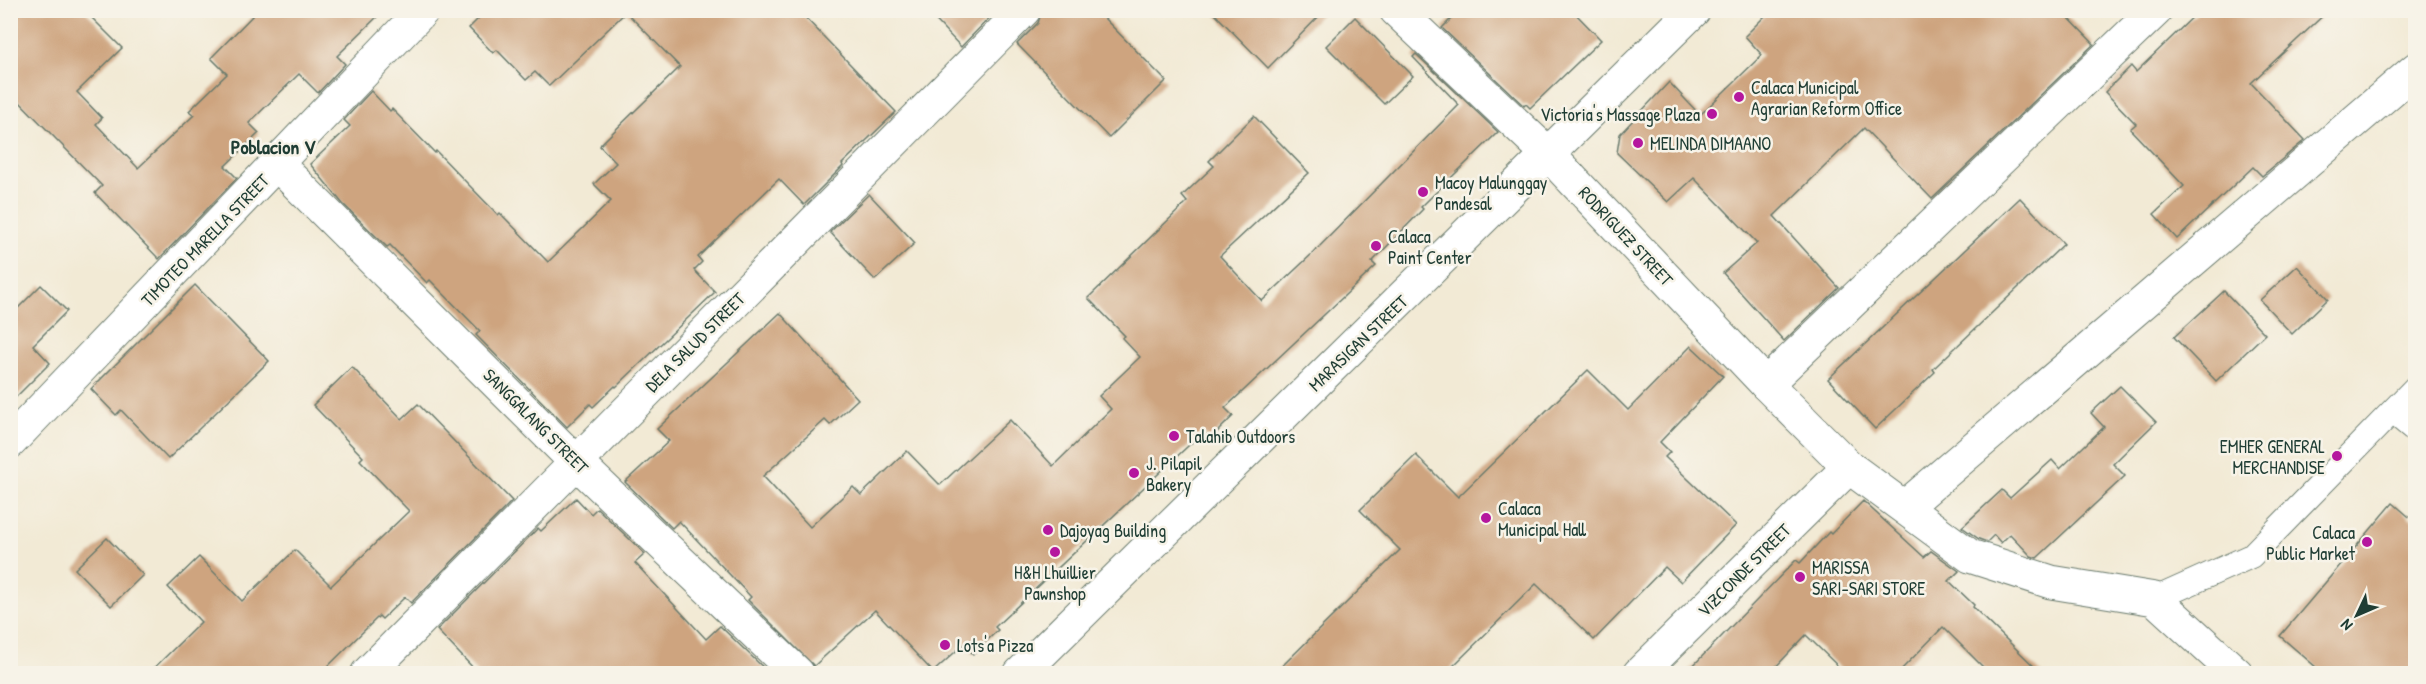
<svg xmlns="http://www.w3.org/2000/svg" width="2426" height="684" viewBox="0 0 2426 684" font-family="'Patrick Hand',sans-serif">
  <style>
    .building { fill: #cea47f }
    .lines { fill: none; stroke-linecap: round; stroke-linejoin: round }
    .lane-casing { stroke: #697a6c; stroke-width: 26 }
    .street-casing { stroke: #697a6c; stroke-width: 35 }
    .secondary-casing { stroke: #697a6c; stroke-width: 35 }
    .lane { stroke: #fff; stroke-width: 24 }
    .street { stroke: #fff; stroke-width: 33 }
    .secondary { stroke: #fff; stroke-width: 33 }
    .poi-dot { fill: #b5179e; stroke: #f7f3e8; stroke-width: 2 }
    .labels { text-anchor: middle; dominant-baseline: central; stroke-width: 5; stroke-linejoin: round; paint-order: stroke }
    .poi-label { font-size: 18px; fill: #1f3d34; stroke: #f7f3e8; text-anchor: start }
    .street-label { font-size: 18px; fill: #1f3d34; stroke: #f7f3e8 }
    .neighbourhood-label { font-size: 20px; font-weight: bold; fill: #1f3d34; stroke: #f7f3e8 }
  </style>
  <rect width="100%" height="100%" fill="#f7f3e8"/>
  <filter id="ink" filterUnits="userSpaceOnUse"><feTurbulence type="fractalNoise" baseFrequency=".0167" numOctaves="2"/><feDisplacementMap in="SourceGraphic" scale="12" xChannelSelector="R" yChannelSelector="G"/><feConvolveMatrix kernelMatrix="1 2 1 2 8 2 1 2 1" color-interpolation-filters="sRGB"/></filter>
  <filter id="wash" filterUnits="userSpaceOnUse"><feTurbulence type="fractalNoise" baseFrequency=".008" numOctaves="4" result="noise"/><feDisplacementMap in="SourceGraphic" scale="24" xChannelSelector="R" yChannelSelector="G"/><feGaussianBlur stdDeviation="1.35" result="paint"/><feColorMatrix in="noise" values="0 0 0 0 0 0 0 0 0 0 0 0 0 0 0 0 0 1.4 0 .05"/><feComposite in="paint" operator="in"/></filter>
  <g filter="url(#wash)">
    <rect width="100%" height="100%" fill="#f2ead5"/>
    <g id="blocks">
      <g class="building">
        <polygon points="10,10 84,10 122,48 77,92 102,118 96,124 138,168 194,115 189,111 227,74 211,58 258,10 384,10 337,56 345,64 318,93 299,74 249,123 259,133 225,166 237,178 159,259 95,193 102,186 10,92"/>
        <polygon points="487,10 798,10 896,112 842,164 843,166 804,205 779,179 698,257 702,262 694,270 715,292 616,387 615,386 593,407 590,404 567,427 476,335 480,331 430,280 427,283 390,245 387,247 343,204 310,164 350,126 344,120 371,91 390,111 392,109 435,153 436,151 498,215 500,213 548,262 611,201 594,184 616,163 600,146 601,144 680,67 626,12 549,86 535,72 526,80 497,50 493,53 469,28"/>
        <polygon points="926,10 997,10 961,47"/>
        <polygon points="1042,10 1096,10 1166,81 1109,138 1017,44 1038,23"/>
        <polygon points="1211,10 1325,10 1268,68"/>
        <polygon points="1460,10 1572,10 1601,40 1530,108 1526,104 1524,106 1442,28"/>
        <polygon points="1771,10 2061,10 2094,44 1932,199 1864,128 1774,216 1839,288 1784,341 1723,273 1757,243 1694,178 1668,202 1617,153 1620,134 1669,82 1700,115 1762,55 1745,36"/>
        <polygon points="2200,10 2329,10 2251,83 2305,140 2262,176 2253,167 2177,239 2154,214 2184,186 2130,129 2136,124 2105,92 2131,66 2136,72"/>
        <polygon points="1355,17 1413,76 1384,104 1326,46"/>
        <polygon points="1416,54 1498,132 1421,207 1423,209 1372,262 1376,266 1225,408 1233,416 1210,439 1203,432 995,627 998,630 973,654 964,644 933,672 875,610 814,666 748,600 751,597 679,521 672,528 625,482 669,441 657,429 780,313 858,399 830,425 825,420 763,476 810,527 853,487 861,495 907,451 940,485 1010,420 1053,466 1111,409 1099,396 1140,357 1122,338 1125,336 1088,298 1187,202 1182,196 1214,166 1209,161 1254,116 1309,173 1220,256 1262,301 1313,253 1459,105 1413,57"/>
        <polygon points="869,194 915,243 875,280 830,232"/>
        <polygon points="2020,198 2064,244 1933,369 1935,372 1875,429 1828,379"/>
        <polygon points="2297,266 2328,299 2292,334 2260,300"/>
        <polygon points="41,285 67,311 33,345 50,363 10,403 10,316"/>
        <polygon points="195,285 269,361 168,459 121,410 116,415 91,389"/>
        <polygon points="2224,291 2265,334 2216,381 2174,337"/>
        <polygon points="1691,346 1723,376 1660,442 1670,452 1665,457 1736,525 1681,582 1665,567 1594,640 1536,584 1445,674 1274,674 1400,550 1360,510 1416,455 1458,497 1588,370 1628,410"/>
        <polygon points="352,367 402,419 418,404 512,501 411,603 405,597 382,619 379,616 320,674 148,674 201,622 168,587 199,557 242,601 295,550 331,586 409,511 360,460 363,457 313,405"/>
        <polygon points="2120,386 2156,422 2113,464 2125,476 2037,558 2031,556 2010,534 2001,543 1994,535 1987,542 1979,539 1962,527 2002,490 2010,498 2052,460 2060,469 2104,427 2091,413"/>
        <polygon points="576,498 591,514 597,508 645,554 635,563 706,639 720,626 770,674 479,674 437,630 538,528 541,531"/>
        <polygon points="1863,501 1924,557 1931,551 1959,571 1949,581 1974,605 1973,607 2042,674 1990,674 1943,627 1897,674 1846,674 1806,635 1769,674 1685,674 1796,560 1800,563 1829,532 1831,534"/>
        <polygon points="2393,503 2415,522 2415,674 2324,674 2280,636"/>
        <polygon points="107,538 143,575 111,606 75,569"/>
      </g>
    </g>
  </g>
  <g filter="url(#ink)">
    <use href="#blocks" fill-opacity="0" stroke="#697a6c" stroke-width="1.5"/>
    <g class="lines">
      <defs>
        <g id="lane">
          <polyline points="2393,412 2416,431"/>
          <polyline points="2155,599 2251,556 2416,387"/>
        </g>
        <g id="street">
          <polyline points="1396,10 1549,155"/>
          <polyline points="277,164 576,462 798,674"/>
          <polyline points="1766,384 2156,10"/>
          <polyline points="10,442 423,10"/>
          <polyline points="1905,507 2416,69"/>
          <polyline points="367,674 1024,10"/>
        </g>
        <g id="secondary">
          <polyline points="1549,155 1766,384 1849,467 1970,556 2051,582 2155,599 2237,674"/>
          <polyline points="1020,674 1694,10"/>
          <polyline points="1639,674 1849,467"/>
        </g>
      </defs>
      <use href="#lane" class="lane-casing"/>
      <use href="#street" class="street-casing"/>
      <use href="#secondary" class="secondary-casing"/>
      <use href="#lane" class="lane"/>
      <use href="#street" class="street"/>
      <use href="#secondary" class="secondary"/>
    </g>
  </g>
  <g class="poi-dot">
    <circle cx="1739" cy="97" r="6"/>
    <circle cx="1712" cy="114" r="6"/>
    <circle cx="1638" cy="143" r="6"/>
    <circle cx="1423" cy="192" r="6"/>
    <circle cx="1376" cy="246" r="6"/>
    <circle cx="1174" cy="436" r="6"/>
    <circle cx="2337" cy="456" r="6"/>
    <circle cx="1134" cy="473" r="6"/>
    <circle cx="1486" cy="518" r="6"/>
    <circle cx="1048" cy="530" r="6"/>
    <circle cx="2367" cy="542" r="6"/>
    <circle cx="1055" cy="552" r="6"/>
    <circle cx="1800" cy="577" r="6"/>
    <circle cx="945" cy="645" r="6"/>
  </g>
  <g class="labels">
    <g class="poi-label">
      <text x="1751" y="87">Calaca Municipal<tspan x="1751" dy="21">Agrarian Reform Office</tspan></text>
      <text x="1700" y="114" text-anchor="end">Victoria's Massage Plaza</text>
      <text x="1650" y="143">MELINDA DIMAANO</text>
      <text x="1435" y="182">Macoy Malunggay<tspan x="1435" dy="21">Pandesal</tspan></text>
      <text x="1388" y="236">Calaca<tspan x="1388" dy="21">Paint Center</tspan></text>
      <text x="1186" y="436">Talahib Outdoors</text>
      <text x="2325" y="446" text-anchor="end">EMHER GENERAL<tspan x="2325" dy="21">MERCHANDISE</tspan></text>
      <text x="1146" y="463">J. Pilapil<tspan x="1146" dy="21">Bakery</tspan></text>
      <text x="1498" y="508">Calaca<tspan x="1498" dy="21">Municipal Hall</tspan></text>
      <text x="1060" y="530">Dajoyag Building</text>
      <text x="2355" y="532" text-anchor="end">Calaca<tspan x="2355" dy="21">Public Market</tspan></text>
      <text x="1812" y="567">MARISSA<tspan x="1812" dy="21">SARI-SARI STORE</tspan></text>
      <text x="1055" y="572" text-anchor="middle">H&amp;H Lhuillier<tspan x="1055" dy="21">Pawnshop</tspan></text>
      <text x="957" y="645">Lots'a Pizza</text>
    </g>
    <g class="street-label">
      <text transform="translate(1626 236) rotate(47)">RODRIGUEZ STREET</text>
      <text transform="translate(205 240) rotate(-46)">TIMOTEO MARELLA STREET</text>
      <text transform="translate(695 342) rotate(-45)">DELA SALUD STREET</text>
      <text transform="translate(1358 343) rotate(-44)">MARASIGAN STREET</text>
      <text transform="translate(536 421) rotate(45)">SANGGALANG STREET</text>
      <text transform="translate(1744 570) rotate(-45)">VIZCONDE STREET</text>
    </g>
    <g class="neighbourhood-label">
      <text x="273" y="146">Poblacion V</text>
    </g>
  </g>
  <rect width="2426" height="684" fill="none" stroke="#f7f3e8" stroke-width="36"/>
  <g transform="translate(2357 615) rotate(226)" stroke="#f7f3e8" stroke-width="4.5" paint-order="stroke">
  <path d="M0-4.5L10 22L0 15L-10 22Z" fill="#1f3d34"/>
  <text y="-9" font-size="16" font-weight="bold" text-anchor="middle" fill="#1f3d34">N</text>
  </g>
</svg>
